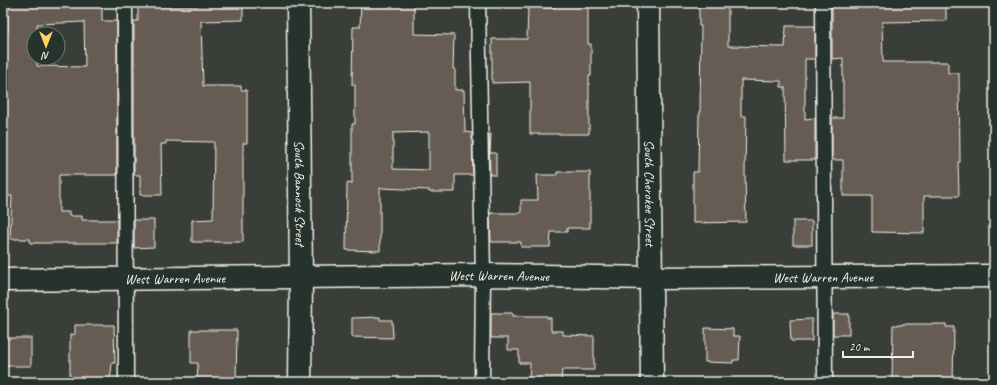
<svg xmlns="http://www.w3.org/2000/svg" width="997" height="385" viewBox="0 0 997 385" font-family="Caveat,sans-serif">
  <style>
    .building { fill: #665b52; stroke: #f4f1e8; fill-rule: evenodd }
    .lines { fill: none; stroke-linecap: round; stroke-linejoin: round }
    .service-casing { stroke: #f4f1e8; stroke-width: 17 }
    .minor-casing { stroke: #f4f1e8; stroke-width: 25 }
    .service { stroke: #26332d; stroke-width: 14 }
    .minor { stroke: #26332d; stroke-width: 22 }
    .labels { text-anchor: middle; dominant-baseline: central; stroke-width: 3; stroke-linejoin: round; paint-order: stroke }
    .street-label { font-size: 14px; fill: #f4f1e8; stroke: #26332d }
  </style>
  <rect width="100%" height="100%" fill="#393f38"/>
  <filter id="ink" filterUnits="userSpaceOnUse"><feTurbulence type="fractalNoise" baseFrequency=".025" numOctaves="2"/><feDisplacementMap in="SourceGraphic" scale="8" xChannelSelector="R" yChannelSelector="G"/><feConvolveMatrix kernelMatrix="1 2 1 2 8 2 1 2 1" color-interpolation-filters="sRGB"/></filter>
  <g filter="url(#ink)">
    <g class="building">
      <path d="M8,3H102V21H117V175H59V212H69V216H82V220H117V243H30V239H10L12,196H3V68H5L6,32H8ZM84,22L85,67L37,66V58H34V34H37V24Z"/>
      <polygon points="138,3 162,3 162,6 198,6 198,3 243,3 243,20 201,21 203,86 241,86 241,90 247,90 247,143 243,143 243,242 192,242 192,220 213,219 214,142 166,141 166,144 161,144 162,195 140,195 140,175 134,175 134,21 138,21"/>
      <path d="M361,3H414V34L454,35L453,69H455V90H464L465,132L472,133L473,175H455V192H429V190L380,188V251L346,250L347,183L352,184V124H355V85H352L353,27H360ZM429,132V170L393,169V133Z"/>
      <polygon points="554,3 588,3 588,44 591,44 591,76 589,76 589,134 530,134 530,82 492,83 492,39 527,39 528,7 554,8"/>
      <polygon points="699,3 728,3 728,46 785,47 786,26 815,26 815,59 805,59 805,119 815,118 815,160 786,160 785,87 781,87 781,81 741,80 741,116 746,116 745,172 746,222 693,223 693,172 698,172 699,115 700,115 701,26 699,26"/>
      <polygon points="832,3 946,3 946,21 882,22 883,62 948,62 948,73 959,73 960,162 958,162 959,196 924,196 924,233 872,232 872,196 843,196 843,160 832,160 832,118 843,118 843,58 832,59"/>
      <polygon points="489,134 491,134 490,153 496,153 496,175 490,175"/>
      <polygon points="557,172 590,172 590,228 567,228 567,232 551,232 550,247 521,247 521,242 491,242 490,213 521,213 521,200 538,200 537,175 557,175"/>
      <polygon points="134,220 154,220 154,247 134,248"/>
      <rect x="793" y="221" width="19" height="24"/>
      <polygon points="491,313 513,313 513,316 547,316 547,318 551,318 551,331 563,331 563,335 594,336 594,370 562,370 561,381 529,379 530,363 519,363 519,350 508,350 508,338 491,338"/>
      <rect x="833" y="314" width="16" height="21"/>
      <polygon points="380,317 380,320 392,320 393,338 352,337 352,318"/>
      <polygon points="812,319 812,341 791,341 790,320"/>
      <polygon points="902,324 946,324 946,327 954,327 953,382 892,382 893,325 902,325"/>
      <polygon points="75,325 114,325 115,363 112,363 110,382 70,382 70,335 75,334"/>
      <polygon points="705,328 733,329 733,336 740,336 739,360 733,360 733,363 705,362"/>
      <polygon points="191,330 237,330 236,382 197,382 198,363 191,363"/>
      <rect x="3" y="338" width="28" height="28"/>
    </g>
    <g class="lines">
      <defs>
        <g id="service">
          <polyline points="125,3 126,382"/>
          <polyline points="478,3 483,275 482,382"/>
          <polyline points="823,3 825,382"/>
        </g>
        <g id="minor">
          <path id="s1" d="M298,3L301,278L300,382"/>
          <path id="s2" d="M648,3L652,382"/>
          <path id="s3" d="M3,280L483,275L652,278L994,276"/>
        </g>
      </defs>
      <use href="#service" class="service-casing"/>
      <use href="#minor" class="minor-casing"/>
      <use href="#service" class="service"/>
      <use href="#minor" class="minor"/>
    </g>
  </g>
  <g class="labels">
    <g class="street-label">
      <text stroke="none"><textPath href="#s1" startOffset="190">South Bannock Street</textPath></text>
      <text stroke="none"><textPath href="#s2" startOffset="190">South Cherokee Street</textPath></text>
      <text stroke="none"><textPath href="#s3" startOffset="496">West Warren Avenue</textPath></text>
      <text stroke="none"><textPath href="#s3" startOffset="820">West Warren Avenue</textPath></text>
      <text stroke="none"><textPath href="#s3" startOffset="172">West Warren Avenue</textPath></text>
    </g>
  </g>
  <rect width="997" height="385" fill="none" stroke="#26332d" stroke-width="16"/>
  <rect x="8" y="8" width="981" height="369" fill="none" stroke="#f4f1e8" stroke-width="1.5" filter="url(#ink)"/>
  <g transform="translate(46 46) rotate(180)"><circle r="19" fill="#26332d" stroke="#787f78"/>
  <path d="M0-3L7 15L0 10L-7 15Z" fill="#ffd166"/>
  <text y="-6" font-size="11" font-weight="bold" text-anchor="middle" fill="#f4f1e8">N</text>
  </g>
  <path d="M843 351v6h70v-6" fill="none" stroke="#f4f1e8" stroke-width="2"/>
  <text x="849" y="351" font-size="12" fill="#f4f1e8" stroke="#26332d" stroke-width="3" paint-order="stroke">20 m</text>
</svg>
